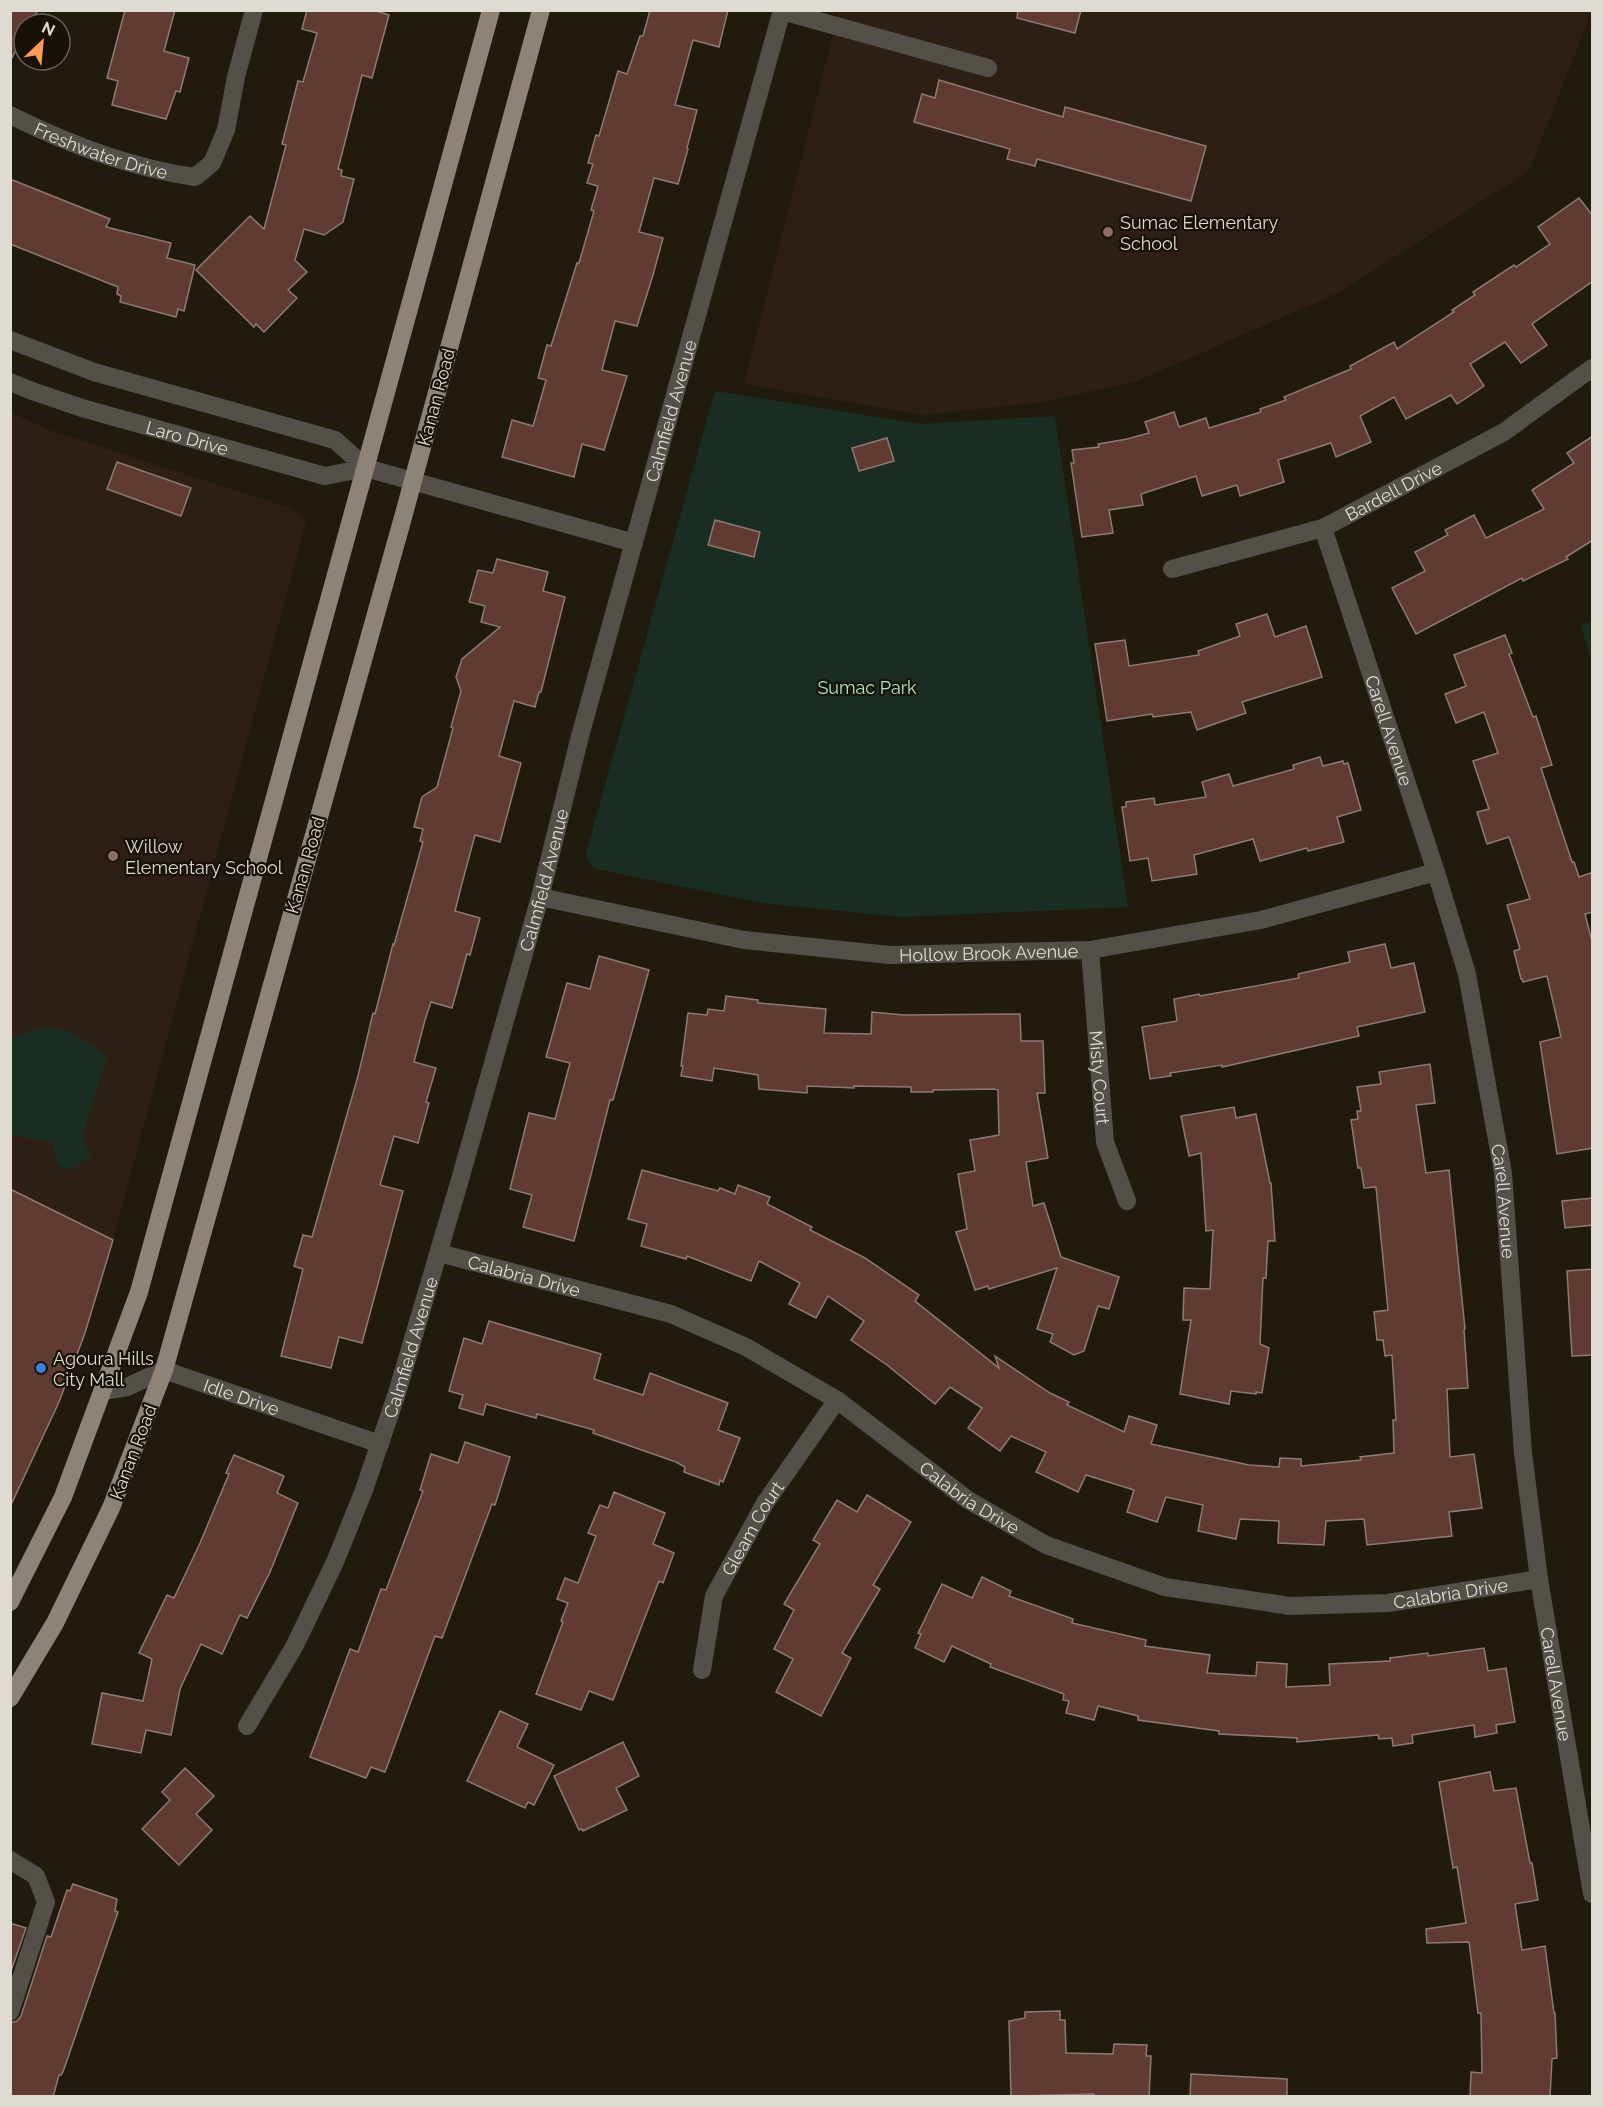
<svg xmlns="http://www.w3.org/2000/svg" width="1603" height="2107" viewBox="0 0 1603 2107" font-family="Raleway,sans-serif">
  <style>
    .education { fill: #2e1f14 }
    .green { fill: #1a2d22 }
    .building { fill: #603b32; stroke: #8e7a74; stroke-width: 1.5 }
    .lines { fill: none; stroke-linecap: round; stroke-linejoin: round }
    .minor { stroke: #554f4a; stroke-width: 18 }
    .major { stroke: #8e8377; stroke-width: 18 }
    .education-dot { fill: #8d6e63; stroke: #171205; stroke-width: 2 }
    .shop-dot { fill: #3f7fe0; stroke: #171205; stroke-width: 2 }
    .labels { text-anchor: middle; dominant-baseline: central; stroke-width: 4.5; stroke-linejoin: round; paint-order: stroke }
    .street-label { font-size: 18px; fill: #dfdbd2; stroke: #171205 }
    .poi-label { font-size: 18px; fill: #dfdbd2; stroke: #171205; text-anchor: start }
    .park-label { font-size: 18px; fill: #aaeac4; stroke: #171205 }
  </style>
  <rect width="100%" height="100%" fill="#201b0d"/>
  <g class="education">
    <polygon points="839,11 1592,11 1529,171 1338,293 1137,381 1044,402 923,415 744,384"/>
    <polygon points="10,412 46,429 293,509 306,522 113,1240 11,1189"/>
  </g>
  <g class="green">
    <polygon points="715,391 921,424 1055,416 1128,907 902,917 762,903 596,869 588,861 587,850"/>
    <polygon points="1592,622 1592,663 1581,625"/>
    <polygon points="42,1027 69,1031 107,1055 82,1139 91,1156 72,1170 58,1166 53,1143 11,1134 11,1038"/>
  </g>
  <g class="building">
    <polygon points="10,10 38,10 31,24 24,24 24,36 10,61"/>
    <polygon points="125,10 175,10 164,51 189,58 180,92 176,91 166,119 112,105 118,81 107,78"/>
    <polygon points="307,10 373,10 389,15 372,78 362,75 338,169 342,170 341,176 354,179 343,222 324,235 304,229 295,260 307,272 288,290 297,298 264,332 256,324 254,327 196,270 250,216 264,229 286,145 282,144 298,81 303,82 317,33 302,29"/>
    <polygon points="650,10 728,10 719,47 693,40 675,105 697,110 687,148 688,149 678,184 654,178 639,232 663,238 653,275 637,326 615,321 602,370 627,376 604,450 582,444 574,477 502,457 512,420 533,426 546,380 538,378 547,345 551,346 577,263 579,263 594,211 591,210 598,186 587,183 593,164 588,163 596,135 599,136 618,71 627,74 640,36 643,36"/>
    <polygon points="1018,10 1081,10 1075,33 1017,18"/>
    <polygon points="939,80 1063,117 1065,107 1206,146 1191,201 1037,159 1035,166 1007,159 1010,149 914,122 922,94 935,98"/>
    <polygon points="10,179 110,219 106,227 171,243 167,258 195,265 184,311 178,309 176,317 120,302 121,296 117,294 118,287 10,244"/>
    <polygon points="1579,198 1593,216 1593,281 1532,324 1547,345 1521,363 1505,342 1470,364 1484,386 1457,404 1451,395 1406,419 1394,397 1360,416 1371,442 1336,457 1331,443 1278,460 1284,482 1240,496 1237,485 1202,496 1196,476 1141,494 1143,505 1109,510 1113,533 1082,537 1071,463 1074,463 1072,450 1099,447 1098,444 1127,439 1149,433 1145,422 1174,412 1179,427 1206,418 1209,428 1261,412 1260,409 1286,400 1284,397 1351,369 1350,366 1394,342 1397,349 1454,312 1452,310 1475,295 1473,292 1514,265 1516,267 1550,244 1538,227"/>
    <polygon points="1593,436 1593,540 1566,557 1568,559 1523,581 1522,578 1416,634 1392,588 1425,571 1415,552 1448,535 1445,530 1474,515 1486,538 1544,509 1532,490 1574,463 1567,453"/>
    <polygon points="887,438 894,461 859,471 852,448"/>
    <polygon points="117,462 191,488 181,516 107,489"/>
    <polygon points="715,520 760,532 754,557 708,545"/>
    <polygon points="497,559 548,572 543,591 565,597 541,692 539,692 535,707 514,701 499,756 521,763 500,842 475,835 461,887 455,911 480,918 470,955 467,954 452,1008 431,1002 425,1020 414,1062 436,1068 426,1102 429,1103 418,1143 394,1136 380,1185 403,1191 362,1343 339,1337 331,1368 281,1356 303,1269 294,1266 303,1235 312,1237 358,1076 373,1013 375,1014 393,944 394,945 423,842 420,841 423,829 414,827 422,797 437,787 453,728 451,727 461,691 456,677 462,659 500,627 481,622 485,606 469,602 478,570 493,573"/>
    <polygon points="1267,614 1275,637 1306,626 1322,677 1242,702 1246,713 1197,730 1191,712 1153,717 1152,714 1107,721 1095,644 1125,640 1129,666 1199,655 1198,651 1240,636 1236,624"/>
    <polygon points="1505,635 1512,653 1509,654 1533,717 1536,716 1552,765 1541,768 1572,862 1574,862 1579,877 1593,872 1593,912 1585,914 1593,945 1593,1148 1557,1154 1540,1042 1561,1037 1547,976 1523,982 1522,979 1521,979 1514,951 1520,949 1507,905 1530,899 1509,837 1487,844 1477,812 1489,809 1473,761 1498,753 1484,712 1456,723 1445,694 1466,686 1454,655"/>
    <polygon points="1320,757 1323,766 1343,761 1344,764 1348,763 1361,810 1337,817 1344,842 1308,851 1307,848 1260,861 1253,839 1194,855 1197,874 1152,881 1148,858 1130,861 1122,807 1126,807 1126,802 1154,798 1155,805 1206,797 1202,782 1229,774 1233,786 1294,769 1293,765"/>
    <polygon points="1385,944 1391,968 1414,963 1425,1012 1357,1027 1359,1036 1222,1067 1222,1065 1170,1073 1171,1076 1150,1079 1142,1027 1177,1021 1174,999 1199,994 1200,996 1299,978 1298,974 1350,962 1348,952"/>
    <polygon points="599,956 649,970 613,1100 610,1100 574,1241 523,1227 532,1195 510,1189 529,1113 555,1119 570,1063 546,1057 567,983 590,989"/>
    <polygon points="726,996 758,1000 758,1003 826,1009 824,1033 871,1034 872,1012 904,1015 1020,1014 1021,1041 1043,1041 1045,1093 1037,1093 1048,1158 1026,1162 1033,1206 1044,1203 1061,1257 1119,1277 1109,1309 1098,1306 1084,1351 1074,1355 1050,1342 1053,1334 1037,1329 1057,1268 989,1289 988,1286 975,1290 956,1232 967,1229 958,1174 975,1171 970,1140 999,1135 998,1090 994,1089 933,1090 933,1092 911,1092 911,1087 854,1086 854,1088 807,1086 807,1093 759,1089 758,1075 714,1068 712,1081 681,1076 683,1066 681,1066 688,1013 707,1015 708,1009 724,1011"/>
    <polygon points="1430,1064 1435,1103 1416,1105 1426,1173 1449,1170 1465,1329 1464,1330 1468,1388 1447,1389 1450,1457 1474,1454 1482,1508 1449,1512 1452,1536 1367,1545 1364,1519 1326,1521 1324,1545 1278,1543 1279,1521 1240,1519 1236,1539 1198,1531 1203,1505 1166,1497 1157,1522 1127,1512 1134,1490 1086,1475 1078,1492 1036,1472 1046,1452 1011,1436 1000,1451 968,1428 982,1408 950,1387 935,1404 887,1365 851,1340 864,1321 828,1296 816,1318 789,1304 800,1283 759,1261 751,1281 687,1256 686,1259 641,1246 647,1224 628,1219 642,1170 718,1191 720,1188 735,1194 738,1185 770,1197 767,1204 812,1227 810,1230 865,1258 919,1295 915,1301 999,1368 995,1356 1050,1393 1069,1402 1067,1405 1124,1432 1129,1416 1157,1425 1151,1444 1249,1465 1279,1467 1280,1458 1301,1459 1301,1466 1361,1460 1360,1457 1394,1453 1393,1420 1396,1420 1392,1355 1385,1356 1383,1340 1377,1340 1374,1312 1388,1310 1376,1187 1364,1188 1361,1168 1358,1168 1351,1120 1358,1119 1357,1111 1361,1111 1357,1087 1381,1084 1379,1072"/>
    <polygon points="1234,1107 1236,1118 1256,1114 1270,1183 1271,1183 1275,1241 1268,1241 1266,1278 1263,1278 1260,1344 1269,1348 1262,1393 1256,1392 1256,1394 1231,1391 1229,1404 1180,1394 1191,1320 1183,1320 1184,1288 1210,1289 1213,1230 1206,1231 1201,1153 1189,1156 1181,1116"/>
    <polygon points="10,1189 113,1240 85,1333 59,1402 10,1507"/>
    <polygon points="1593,1198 1593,1225 1565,1228 1562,1201"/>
    <polygon points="1593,1269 1593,1355 1572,1356 1567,1271"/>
    <polygon points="489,1321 601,1354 594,1379 643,1395 650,1373 728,1403 718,1430 740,1438 723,1482 720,1480 719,1485 684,1472 685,1467 676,1462 593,1433 594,1430 537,1414 536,1418 486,1404 483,1415 459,1408 463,1395 449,1391 464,1338 482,1344"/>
    <polygon points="465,1442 510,1457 495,1505 492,1504 442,1638 435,1636 385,1772 371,1767 366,1778 310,1757 350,1649 358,1652 381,1589 386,1590 423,1491 420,1490 431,1454 458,1463"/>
    <polygon points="234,1455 284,1476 277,1493 298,1503 270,1572 247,1618 240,1615 222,1654 201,1644 180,1689 171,1735 146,1730 141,1753 92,1744 102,1693 143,1701 152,1659 139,1653 167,1595 174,1598 200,1543 229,1474 226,1473"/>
    <polygon points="614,1492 665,1513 653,1544 674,1553 663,1583 659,1581 613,1700 589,1691 581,1710 536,1694 563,1622 561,1621 568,1603 557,1599 565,1578 578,1583 596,1536 588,1533 600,1505 608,1508"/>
    <polygon points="867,1495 911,1522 873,1585 880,1589 842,1653 851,1658 821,1716 776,1692 793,1659 774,1649 794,1610 784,1604 820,1544 813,1540 837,1500 857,1512"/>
    <polygon points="982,1577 1011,1591 1009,1596 1073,1619 1072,1623 1146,1640 1145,1646 1210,1655 1207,1673 1256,1676 1257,1662 1287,1664 1286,1687 1330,1685 1329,1664 1390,1661 1390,1658 1428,1653 1428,1656 1484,1648 1488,1671 1506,1668 1515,1722 1496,1725 1497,1733 1475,1737 1474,1725 1412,1735 1413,1743 1393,1746 1392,1738 1379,1739 1378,1735 1297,1742 1297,1738 1219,1734 1219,1731 1138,1720 1138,1716 1098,1706 1094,1720 1066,1713 1069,1701 1063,1700 1064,1694 990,1667 991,1664 952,1646 944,1662 915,1648 921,1634 918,1633 942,1584 972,1598"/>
    <polygon points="500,1711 528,1724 517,1747 554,1765 534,1805 528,1802 525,1808 467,1781"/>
    <polygon points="623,1742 639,1776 616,1788 627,1810 583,1831 582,1829 579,1830 554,1776"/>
    <polygon points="185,1768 214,1796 196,1814 212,1830 179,1865 142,1829 170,1800 162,1792"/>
    <polygon points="1490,1772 1494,1791 1516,1788 1530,1863 1532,1863 1538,1900 1515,1904 1522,1950 1545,1946 1554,2013 1555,2013 1557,2058 1552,2059 1550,2097 1470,2097 1471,2072 1482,2073 1481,2013 1478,2013 1469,1942 1427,1943 1426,1929 1466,1923 1457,1867 1453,1868 1439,1782"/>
    <polygon points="73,1884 117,1899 115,1911 118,1912 63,2072 61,2075 59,2075 53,2097 10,2097 10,2023 17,2021 21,2016 47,1936 51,1937 67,1890 70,1891"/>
    <polygon points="10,1923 26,1928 10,1974"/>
    <polygon points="1060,2011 1060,2020 1065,2020 1066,2053 1113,2054 1114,2044 1147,2045 1146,2056 1151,2056 1149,2097 1094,2097 1094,2094 1011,2096 1009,2021 1025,2018 1025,2012"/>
    <polygon points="1191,2074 1287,2079 1287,2097 1190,2097"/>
  </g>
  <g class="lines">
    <g class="minor">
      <polyline points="782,11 988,68"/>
      <path id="s1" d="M10,115C68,144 131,168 195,177L212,163L226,130L236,77L254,10"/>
      <polyline points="10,340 94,372 335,440 366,468 634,543"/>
      <path id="s2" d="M10,382L32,391L82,408L325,476L366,468"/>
      <path id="s3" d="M1323,528L1436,872L1467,974L1503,1173L1523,1453L1539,1579L1592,1894"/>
      <path id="s4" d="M1172,569L1323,528L1504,432L1592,368"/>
      <path id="s5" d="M540,897L744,940L890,955L1090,950L1261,920L1436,872"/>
      <path id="s6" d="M1090,950L1105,1142L1127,1201"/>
      <path id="s7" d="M439,1253L671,1314L746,1347L837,1400L968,1500L1046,1545L1165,1587L1290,1606L1388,1603L1539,1579"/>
      <path id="s8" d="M103,1391L127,1387L164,1370L380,1444"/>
      <path id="s9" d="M702,1670L714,1596L765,1503L837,1400"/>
      <path id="s10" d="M247,1726L294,1647L335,1562L364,1490L397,1393L459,1183L540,897L580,736L782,10"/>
      <polyline points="10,1860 36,1876 46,1902 10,2012"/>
    </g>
    <g class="major">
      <polyline points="10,1602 63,1497 139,1292 491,10"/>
      <polyline points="10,1698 55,1623 111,1508 164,1370 402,521 541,10"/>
    </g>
  </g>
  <g class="education-dot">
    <circle cx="1108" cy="232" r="6"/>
    <circle cx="113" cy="856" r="6"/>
  </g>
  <circle class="shop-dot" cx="41" cy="1368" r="6"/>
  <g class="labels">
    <g class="street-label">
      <text stroke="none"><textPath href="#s1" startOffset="98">Freshwater Drive</textPath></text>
      <text transform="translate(436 397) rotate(-75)">Kanan Road</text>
      <text stroke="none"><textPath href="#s10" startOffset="1386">Calmfield Avenue</textPath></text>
      <text stroke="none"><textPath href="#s2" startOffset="186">Laro Drive</textPath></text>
      <text stroke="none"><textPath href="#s4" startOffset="236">Bardell Drive</textPath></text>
      <text stroke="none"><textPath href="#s3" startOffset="213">Carell Avenue</textPath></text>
      <text transform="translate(305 865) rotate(-74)">Kanan Road</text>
      <text stroke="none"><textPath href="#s10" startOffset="900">Calmfield Avenue</textPath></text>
      <text stroke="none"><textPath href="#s5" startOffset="454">Hollow Brook Avenue</textPath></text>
      <text stroke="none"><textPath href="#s6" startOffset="128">Misty Court</textPath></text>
      <text stroke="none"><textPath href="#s3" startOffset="699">Carell Avenue</textPath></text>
      <text stroke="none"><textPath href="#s7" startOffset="88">Calabria Drive</textPath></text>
      <text stroke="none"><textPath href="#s10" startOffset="414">Calmfield Avenue</textPath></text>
      <text stroke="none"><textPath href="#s8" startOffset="147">Idle Drive</textPath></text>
      <text transform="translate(133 1452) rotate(-69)">Kanan Road</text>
      <text stroke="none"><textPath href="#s7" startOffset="592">Calabria Drive</textPath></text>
      <text stroke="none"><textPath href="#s9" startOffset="153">Gleam Court</textPath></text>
      <text stroke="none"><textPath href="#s7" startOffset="1096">Calabria Drive</textPath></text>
      <text stroke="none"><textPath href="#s3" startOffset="1185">Carell Avenue</textPath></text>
    </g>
    <g class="poi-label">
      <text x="1120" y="222">Sumac Elementary<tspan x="1120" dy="21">School</tspan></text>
      <text x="125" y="846">Willow<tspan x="125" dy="21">Elementary School</tspan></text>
      <text x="53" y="1358">Agoura Hills<tspan x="53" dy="21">City Mall</tspan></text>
    </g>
    <g class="park-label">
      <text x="867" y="687">Sumac Park</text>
    </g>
  </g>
  <rect width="1603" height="2107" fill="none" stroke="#dfdbd2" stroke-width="24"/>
  <g transform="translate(42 42) rotate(26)"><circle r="28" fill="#171205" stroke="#676257" stroke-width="1.5"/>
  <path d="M0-4.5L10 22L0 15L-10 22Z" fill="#fe9c57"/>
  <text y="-9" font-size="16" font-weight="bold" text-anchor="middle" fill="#dfdbd2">N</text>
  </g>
</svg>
